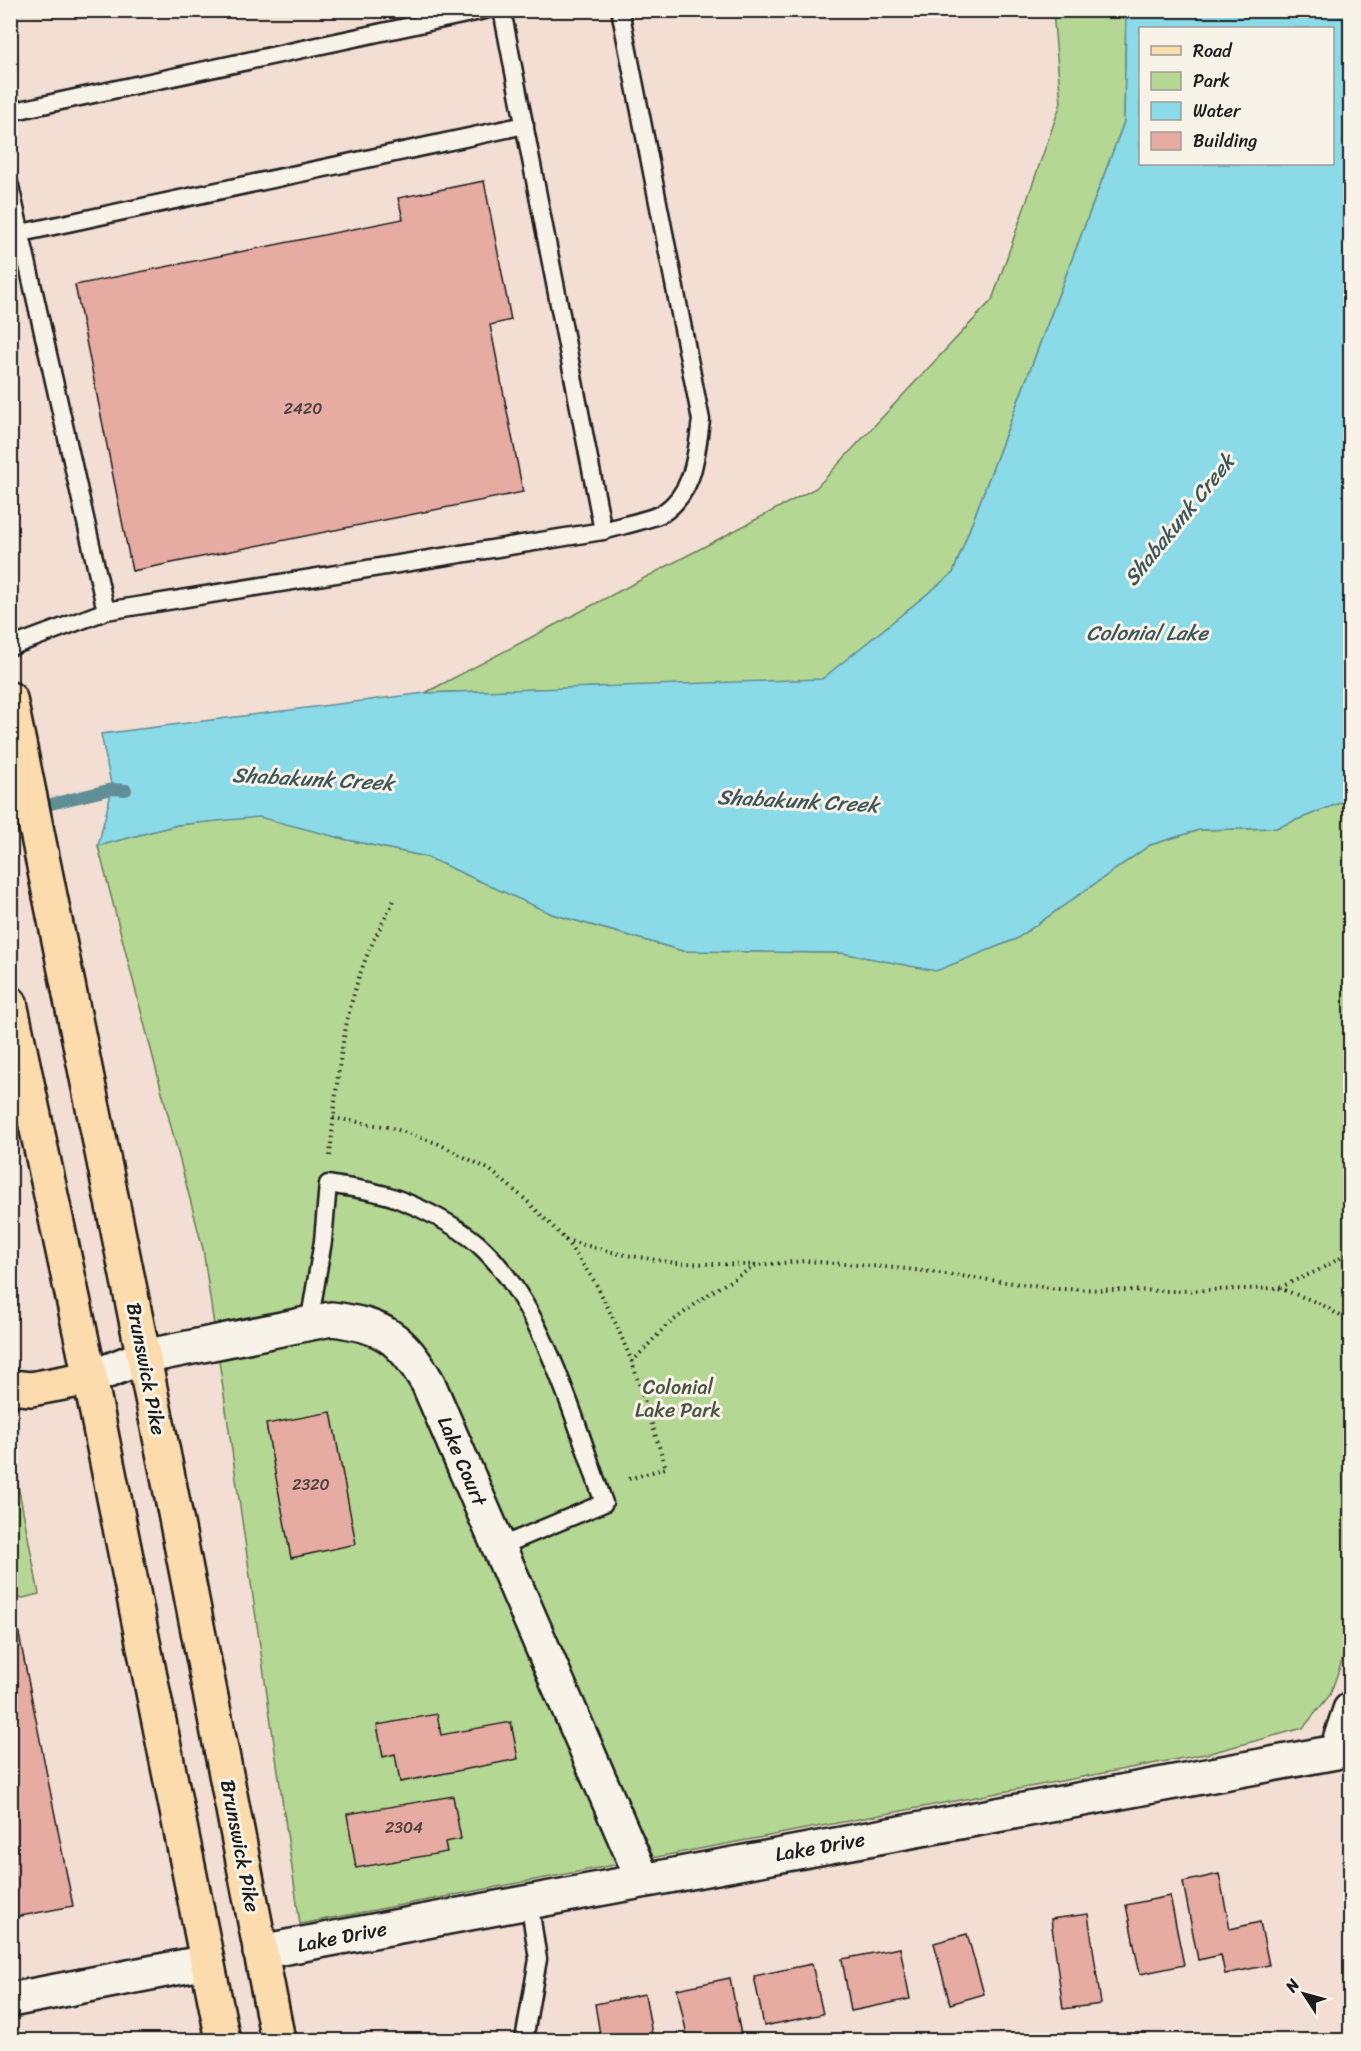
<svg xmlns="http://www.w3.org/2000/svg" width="1361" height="2051" viewBox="0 0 1361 2051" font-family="Sriracha,sans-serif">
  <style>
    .green { fill: #b4d893; stroke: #687a58; stroke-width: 1.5 }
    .water { fill: #8bdae8; stroke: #5f8e96; stroke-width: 1.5; fill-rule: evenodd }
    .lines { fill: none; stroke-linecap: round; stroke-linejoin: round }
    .stream { stroke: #5f8e96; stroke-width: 12 }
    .building { fill: #e6aca2; stroke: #1c1c1c; stroke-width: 1.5 }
    .lane-casing { stroke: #1c1c1c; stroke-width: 21 }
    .street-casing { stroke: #1c1c1c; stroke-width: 38 }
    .primary-casing { stroke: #1c1c1c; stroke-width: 38 }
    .path { stroke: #1c1c1c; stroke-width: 4; stroke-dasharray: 1.5 4.5; stroke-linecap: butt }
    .lane { stroke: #f7f3e8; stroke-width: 16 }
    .street { stroke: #f7f3e8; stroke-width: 33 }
    .primary { stroke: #fcdcac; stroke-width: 33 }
    .labels { text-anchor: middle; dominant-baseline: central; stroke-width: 6; stroke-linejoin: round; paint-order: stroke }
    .number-label { font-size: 16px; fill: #4e403e }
    .street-label { font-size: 20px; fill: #1c1c1c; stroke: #f7f3e8 }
    .park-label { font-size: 20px; fill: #4a5440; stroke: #f7f3e8 }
    .water-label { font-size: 21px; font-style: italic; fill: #3d5559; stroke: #f7f3e8 }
  </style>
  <rect width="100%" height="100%" fill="#f2ded3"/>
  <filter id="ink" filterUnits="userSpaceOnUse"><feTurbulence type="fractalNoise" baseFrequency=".0167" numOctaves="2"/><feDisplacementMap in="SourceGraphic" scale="12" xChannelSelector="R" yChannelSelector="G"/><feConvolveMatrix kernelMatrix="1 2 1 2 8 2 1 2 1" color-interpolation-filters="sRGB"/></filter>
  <g filter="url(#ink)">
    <g class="green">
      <polygon points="1053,11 1126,11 1124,122 953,573 822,680 425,693 816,488 992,300 1061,103"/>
      <polygon points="1350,799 1350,1638 1330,1695 1303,1728 1210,1753 300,1924 203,1249 98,846 177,825 259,816 348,840 427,857 552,914 683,951 842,953 936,970 1016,939 1150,845 1199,830 1276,828"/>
      <polygon points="11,1449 39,1594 11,1601 10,1601"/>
    </g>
    <path class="water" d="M1126,11H1350V799L1276,828L1199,830L1150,845L1016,939L936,971L842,953L683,951L552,914L427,857L348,840L259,817L177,825L98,846L112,789L101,734L425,693L822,679L953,573L1124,122ZM1140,28H1332V164H1140Z"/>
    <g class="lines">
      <polyline class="stream" points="10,814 112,789 126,790"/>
    </g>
    <g class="building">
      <polygon points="484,181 511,320 490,325 523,492 132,571 75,285 403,219 398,198"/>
      <polygon points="331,1412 356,1544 291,1558 266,1424"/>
      <polygon points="14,1609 73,1906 10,1918 10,1610"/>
      <polygon points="437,1714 441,1735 511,1722 518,1759 400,1782 395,1754 383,1757 377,1725"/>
      <polygon points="453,1796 461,1839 445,1842 447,1852 356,1868 347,1814"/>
      <polygon points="1219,1874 1230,1929 1260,1922 1269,1965 1225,1974 1221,1955 1198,1960 1183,1882"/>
      <polygon points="1170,1896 1184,1965 1140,1974 1126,1905"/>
      <polygon points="1088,1914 1101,2004 1063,2009 1051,1919"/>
      <polygon points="967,1934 984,1994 950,2004 934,1943"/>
      <polygon points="900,1948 910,1999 851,2011 842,1959"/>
      <polygon points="812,1964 823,2014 764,2026 754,1976"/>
      <polygon points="730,1978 742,2040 688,2040 677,1989"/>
      <polygon points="645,1994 653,2040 601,2040 595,2004"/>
    </g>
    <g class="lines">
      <defs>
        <g id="lane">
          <polyline points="10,112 485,10"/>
          <polyline points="10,186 106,611"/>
          <polyline points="21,233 525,125"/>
          <path d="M603,531C616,527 653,519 663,513C695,491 696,455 701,420L620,10"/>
          <polyline points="10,647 106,611 603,531 502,10"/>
          <path d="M309,1324L323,1241L328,1184C349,1188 374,1190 395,1198C422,1208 456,1225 478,1244C543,1302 575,1422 604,1503L499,1547"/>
          <polyline points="524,2040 538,1959 529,1901"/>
        </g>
        <g id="street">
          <path d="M90,1378L143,1357L331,1319C383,1325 401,1337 428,1383L643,1880"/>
          <polyline points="260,1952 1336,1752 1350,1710"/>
          <polyline points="10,2000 207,1962"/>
        </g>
        <g id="primary">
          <polyline points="10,699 167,1472 278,2040"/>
          <polyline points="10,1003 90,1378 223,2040"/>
          <polyline points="10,1387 31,1389 90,1378"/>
        </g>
      </defs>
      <use href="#lane" class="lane-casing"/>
      <use href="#street" class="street-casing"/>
      <use href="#primary" class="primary-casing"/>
      <g class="path">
        <polyline points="333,1118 389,1127 437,1143 490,1170 526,1200 565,1239 595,1282 616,1324 632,1362 666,1468 625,1480"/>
        <path d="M330,1156C336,1090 341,1020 366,958C374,938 385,919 394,900"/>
        <polyline points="565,1240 620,1254 675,1263 756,1265"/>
        <polyline points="1279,1288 1321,1304 1350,1322"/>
        <polyline points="632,1362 665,1327 710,1293 757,1265 806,1261 908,1269 1058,1289 1173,1291 1278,1288 1317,1271 1350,1253"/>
      </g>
      <use href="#lane" class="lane"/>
      <use href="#street" class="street"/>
      <use href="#primary" class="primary"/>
    </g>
  </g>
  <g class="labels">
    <g class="number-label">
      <text x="303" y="408">2420</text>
      <text x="311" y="1484">2320</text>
      <text x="404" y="1827">2304</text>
    </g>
    <g class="street-label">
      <text transform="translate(146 1369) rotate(79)">Brunswick Pike</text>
      <text transform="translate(462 1461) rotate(67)">Lake Court</text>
      <text transform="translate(240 1846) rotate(79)">Brunswick Pike</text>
      <text transform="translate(820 1847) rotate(-10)">Lake Drive</text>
      <text transform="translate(342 1937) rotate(-11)">Lake Drive</text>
    </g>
    <g class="park-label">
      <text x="678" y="1387">Colonial<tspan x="678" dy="23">Lake Park</tspan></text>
    </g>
    <g class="water-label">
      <text transform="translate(1179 520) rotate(-51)">Shabakunk Creek</text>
      <text x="1147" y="633">Colonial Lake</text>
      <text transform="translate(313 779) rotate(3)">Shabakunk Creek</text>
      <text transform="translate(798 801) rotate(3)">Shabakunk Creek</text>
    </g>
  </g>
  <rect width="1361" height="2051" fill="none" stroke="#f7f3e8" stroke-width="36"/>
  <rect x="18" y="18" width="1325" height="2015" fill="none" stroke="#1c1c1c" stroke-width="2" filter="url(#ink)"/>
  <rect x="1139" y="27" width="195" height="138" fill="#f7f3e8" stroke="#9f9d96" stroke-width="1.5"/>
  <rect x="1151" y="46" width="30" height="9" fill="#fcdcac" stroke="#9f9d96" stroke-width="1.5"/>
  <text x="1193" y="57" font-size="18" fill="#1c1c1c">Road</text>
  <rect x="1151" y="72" width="30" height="18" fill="#b4d893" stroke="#9f9d96" stroke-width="1.5"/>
  <text x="1193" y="87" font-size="18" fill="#1c1c1c">Park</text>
  <rect x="1151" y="102" width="30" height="18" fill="#8bdae8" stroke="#9f9d96" stroke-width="1.5"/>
  <text x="1193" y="117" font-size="18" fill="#1c1c1c">Water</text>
  <rect x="1151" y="132" width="30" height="18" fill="#e6aca2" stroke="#9f9d96" stroke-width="1.5"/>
  <text x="1193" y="147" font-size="18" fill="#1c1c1c">Building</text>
  <g transform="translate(1304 1994) rotate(306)" stroke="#f7f3e8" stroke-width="4.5" paint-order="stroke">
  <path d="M0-4.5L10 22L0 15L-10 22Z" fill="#1c1c1c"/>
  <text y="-9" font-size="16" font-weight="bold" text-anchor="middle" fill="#1c1c1c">N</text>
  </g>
</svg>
